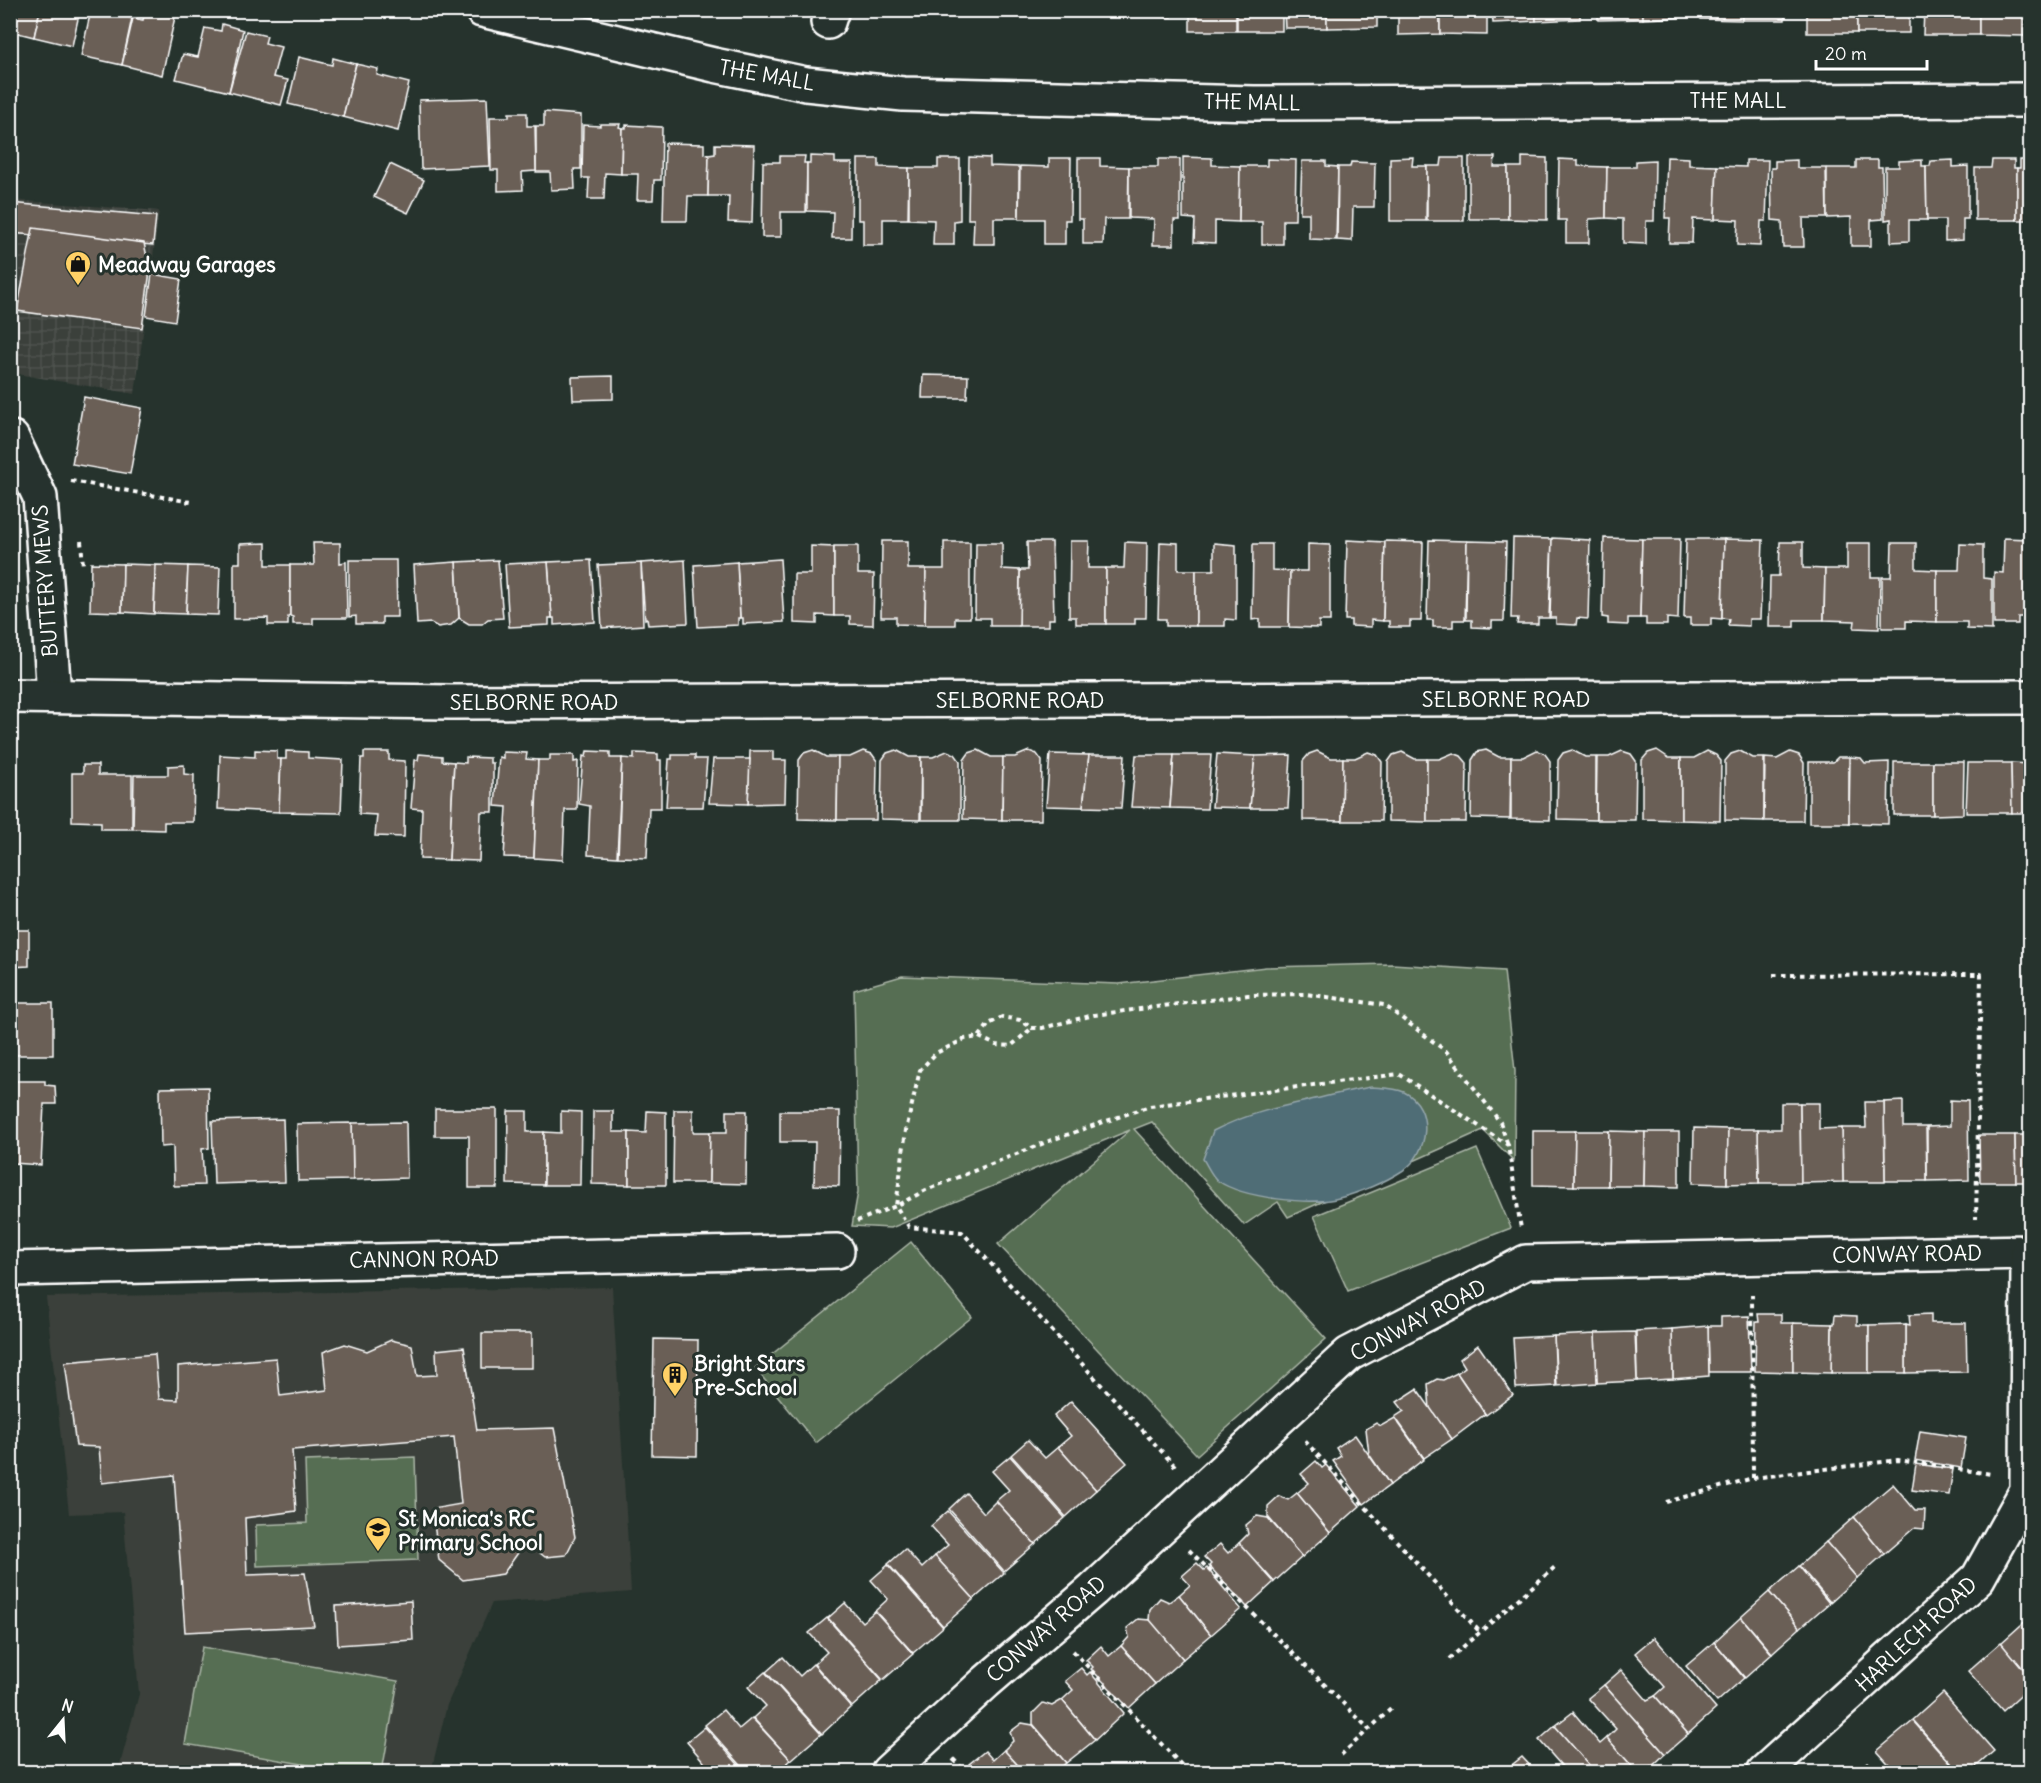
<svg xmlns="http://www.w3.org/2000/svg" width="2041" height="1783" viewBox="0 0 2041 1783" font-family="Delius,sans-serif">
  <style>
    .built { fill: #3a403a }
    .industrial { fill: url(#industrial-grid) }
    .green { fill: #576e52; stroke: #abb6a8; stroke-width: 1.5 }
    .water { fill: #506d76; stroke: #96a7ad; stroke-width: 1.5 }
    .building { fill: #6a5e57; stroke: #fff; stroke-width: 1.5 }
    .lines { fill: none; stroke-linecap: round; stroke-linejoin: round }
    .minor-casing { stroke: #fff; stroke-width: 38 }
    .path { stroke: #fff; stroke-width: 4; stroke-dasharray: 4.5 4.5; stroke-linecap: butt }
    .minor { stroke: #26332d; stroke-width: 33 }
    .labels { text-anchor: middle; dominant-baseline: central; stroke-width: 6; stroke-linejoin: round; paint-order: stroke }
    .street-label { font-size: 21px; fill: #fff; stroke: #26332d }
    .poi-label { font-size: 21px; font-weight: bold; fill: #fff; stroke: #26332d; text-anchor: start }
  </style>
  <defs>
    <pattern id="industrial-grid" width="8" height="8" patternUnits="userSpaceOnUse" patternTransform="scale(1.5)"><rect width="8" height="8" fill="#3a403a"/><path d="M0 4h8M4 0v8" fill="none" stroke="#4e534e"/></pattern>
  </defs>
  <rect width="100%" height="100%" fill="#26332d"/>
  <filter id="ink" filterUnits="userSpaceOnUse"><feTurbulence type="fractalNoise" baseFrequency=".0167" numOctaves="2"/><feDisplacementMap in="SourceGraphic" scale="12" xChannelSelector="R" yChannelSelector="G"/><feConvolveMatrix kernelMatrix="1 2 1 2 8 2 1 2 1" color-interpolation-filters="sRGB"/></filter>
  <g filter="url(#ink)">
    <polygon class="built" points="612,1287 631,1592 492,1603 447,1705 431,1772 118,1772 139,1694 123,1512 69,1514 46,1297"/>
    <polygon class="industrial" points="10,200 159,211 135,394 11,373"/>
    <g class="green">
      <polygon points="1392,964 1504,971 1515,1071 1514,1161 1483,1130 1288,1217 1278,1202 1244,1225 1152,1122 1134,1129 1326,1339 1197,1455 998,1244 1130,1130 891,1228 852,1226 858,1192 854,990 902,976 1119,984 1266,967"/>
      <polygon points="1477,1149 1511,1228 1348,1291 1314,1216"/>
      <polygon points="911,1242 972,1317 816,1443 755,1368"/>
      <polygon points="415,1457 418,1560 257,1566 256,1525 307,1523 305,1461"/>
      <polygon points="202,1647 398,1681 382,1772 349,1772 185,1744"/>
    </g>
    <path class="water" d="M1372,1087C1381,1088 1395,1088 1404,1092C1435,1107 1429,1155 1402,1171C1385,1182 1359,1193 1339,1198C1311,1206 1243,1198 1218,1181C1212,1177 1207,1165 1203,1159L1213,1131C1244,1115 1274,1108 1307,1101C1329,1096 1349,1090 1372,1087Z"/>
    <g class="building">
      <polygon points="10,10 40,10 34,37 10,31"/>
      <polygon points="40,10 80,10 72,46 34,37"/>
      <polygon points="91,10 123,10 122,16 132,18 122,65 81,56"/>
      <polygon points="1088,10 1115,10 1115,15 1087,14"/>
      <polygon points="1115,10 1143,10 1143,16 1115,15"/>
      <polygon points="1143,10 1171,10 1171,17 1143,16"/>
      <rect x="1190" y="10" width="46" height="21"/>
      <rect x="1237" y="10" width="45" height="21"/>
      <polygon points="1284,10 1327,10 1327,28 1285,28"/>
      <polygon points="1327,10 1377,10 1377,27 1327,28"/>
      <polygon points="1398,10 1440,10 1440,34 1398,35"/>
      <polygon points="1440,10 1487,10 1487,35 1440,34"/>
      <polygon points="1492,10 1536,10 1536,21 1493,23"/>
      <polygon points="1536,10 1580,10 1580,19 1536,21"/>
      <polygon points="1598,10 1643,10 1643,19 1598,20"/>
      <polygon points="1643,10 1688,10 1688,17 1643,19"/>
      <polygon points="1701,10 1742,10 1742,20 1701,19"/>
      <rect x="1742" y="10" width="43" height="10"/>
      <rect x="1807" y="10" width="50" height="23"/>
      <rect x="1857" y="10" width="52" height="23"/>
      <polygon points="1924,10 1979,10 1979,35 1923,35"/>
      <polygon points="1979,10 2025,10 2025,36 1979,35"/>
      <polygon points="145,11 175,17 162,75 122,65 133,18 143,20"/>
      <polygon points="222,24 243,30 229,92 176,79 183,54 198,57 205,28 221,31"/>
      <polygon points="246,31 267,36 265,43 281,47 273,77 288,80 281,105 229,92"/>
      <polygon points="299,57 332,65 333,58 356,64 343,117 288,104"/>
      <polygon points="356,64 378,69 377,75 409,83 398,131 343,117"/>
      <polygon points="487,98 490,166 421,169 419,100"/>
      <polygon points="544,112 581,115 581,169 574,169 575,189 551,190 550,172 536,172 536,126 544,126"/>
      <polygon points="509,113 527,113 527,126 535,126 536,171 522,172 523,190 498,191 498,170 491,170 490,117 509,117"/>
      <polygon points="600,124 620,124 619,127 622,128 621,174 605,173 604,199 588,199 589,178 582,178 583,125 600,126"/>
      <polygon points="626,125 662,127 661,180 654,180 653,200 637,200 638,174 621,174 622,128 626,128"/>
      <polygon points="665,143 704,144 704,154 709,155 708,196 688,196 687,221 663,221"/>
      <polygon points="715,144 754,145 752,223 728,222 729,196 708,196 709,155 715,154"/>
      <polygon points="780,156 805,156 804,163 807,163 806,212 781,212 781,237 762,237 763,162 780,162"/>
      <polygon points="810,156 835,157 835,163 852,163 851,238 832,238 833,212 807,211 807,163 810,163"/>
      <polygon points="969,157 990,158 990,166 1019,167 1019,218 994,218 994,244 973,244 974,219 968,219"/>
      <polygon points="1183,157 1212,158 1212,165 1240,166 1239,222 1215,221 1215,243 1194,242 1195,219 1183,218"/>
      <polygon points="1413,157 1412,166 1427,166 1426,221 1390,221 1390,158"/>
      <polygon points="1469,157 1495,157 1494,167 1508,167 1508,219 1469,219"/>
      <polygon points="1522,157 1547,158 1547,220 1508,219 1508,167 1522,167"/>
      <polygon points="1667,157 1689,158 1689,165 1717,166 1715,220 1693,219 1692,243 1669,243 1670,218 1665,218"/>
      <polygon points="1049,158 1071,158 1070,220 1065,220 1065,244 1044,244 1044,219 1019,219 1020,166 1049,167"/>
      <polygon points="1078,158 1100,158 1100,166 1129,167 1128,219 1104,219 1103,244 1083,244 1083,219 1078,219"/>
      <polygon points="1442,158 1464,158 1464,221 1427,221 1427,166 1441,166"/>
      <polygon points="858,159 879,159 879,167 909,168 908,219 883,219 883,245 863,245 863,220 858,220"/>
      <polygon points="938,159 960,159 960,220 954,221 954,245 933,245 934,220 909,219 909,168 938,168"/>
      <polygon points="1158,159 1180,159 1180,220 1174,220 1174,245 1153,245 1154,219 1129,218 1129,167 1158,167"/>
      <polygon points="1267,159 1296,160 1295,220 1283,220 1283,244 1262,244 1262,222 1239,222 1240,166 1267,166"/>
      <polygon points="1559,159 1578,160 1578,166 1607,167 1606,218 1589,219 1589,243 1566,243 1566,220 1558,220"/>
      <polygon points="1655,160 1654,221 1646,221 1646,244 1623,243 1623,219 1606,218 1607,167 1636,167 1636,161"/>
      <polygon points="1746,160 1768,160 1766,221 1761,221 1760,246 1737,245 1738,220 1715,219 1717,166 1746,167"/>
      <polygon points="1797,160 1797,168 1826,168 1827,218 1803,218 1804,247 1783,247 1782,221 1772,220 1771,168 1775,168 1775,161"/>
      <polygon points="1856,160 1878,160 1878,167 1882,167 1883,219 1871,220 1871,246 1851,246 1851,217 1827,218 1827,168 1856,168"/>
      <polygon points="1922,160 1922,166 1926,166 1927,220 1909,220 1909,241 1891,242 1891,219 1885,220 1885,167 1899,167 1899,161"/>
      <polygon points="1953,160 1953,167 1968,166 1968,219 1963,219 1963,240 1945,241 1945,220 1927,220 1926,166 1930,166 1931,161"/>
      <polygon points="1992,160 2014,160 2014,168 2017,168 2017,220 1975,220 1975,168 1991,168"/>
      <polygon points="2020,160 2030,160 2030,220 2017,220 2017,168 2020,168"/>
      <polygon points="1302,161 1326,161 1326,166 1338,167 1336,240 1309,239 1309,213 1300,213"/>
      <polygon points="1351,162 1375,163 1374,207 1353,207 1352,241 1337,240 1338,167 1350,167"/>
      <polygon points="390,164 424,180 408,213 374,197"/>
      <polygon points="10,203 156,216 153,245 10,233"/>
      <polygon points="33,228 144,243 150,271 142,328 17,311"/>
      <polygon points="152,274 181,279 175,321 146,316"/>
      <polygon points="923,375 968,376 967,398 922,398"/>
      <polygon points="613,376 613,399 573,400 572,377"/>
      <polygon points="84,397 142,408 130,474 72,464"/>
      <polygon points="1513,538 1552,539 1549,618 1538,618 1538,624 1517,624 1518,618 1511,618"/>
      <polygon points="1552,538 1590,540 1588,619 1577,618 1576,625 1556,624 1556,618 1550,618"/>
      <polygon points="1604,538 1642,539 1640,618 1628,618 1628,625 1608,624 1608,618 1602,617"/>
      <polygon points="2004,538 2028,539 2030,617 2018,617 2018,624 1994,624 1994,572 2003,573"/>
      <polygon points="1642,539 1680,539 1678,619 1667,618 1667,625 1646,625 1646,618 1640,618"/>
      <polygon points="1686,539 1724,539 1722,619 1711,618 1711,625 1690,625 1690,618 1684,618"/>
      <polygon points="1724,539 1763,540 1760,619 1749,619 1749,626 1728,625 1729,619 1722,618"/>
      <polygon points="1347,540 1385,542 1383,621 1371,620 1371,627 1351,626 1351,620 1345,620"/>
      <polygon points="1429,540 1467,541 1465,620 1453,620 1453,627 1433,627 1433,620 1427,620"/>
      <polygon points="882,541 908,541 908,569 926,569 925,625 896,624 896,617 881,617"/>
      <polygon points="1070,541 1089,541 1088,568 1106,568 1106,624 1076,624 1076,617 1069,617"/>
      <polygon points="1385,541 1423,542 1421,621 1410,621 1410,627 1389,627 1389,621 1383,621"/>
      <polygon points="1467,541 1506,542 1504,621 1492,621 1492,628 1472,627 1472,620 1466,620"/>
      <polygon points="944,542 970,542 970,618 955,618 955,625 925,625 926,569 944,569"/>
      <polygon points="1027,542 1052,542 1054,619 1049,619 1049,626 1019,626 1020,570 1028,570"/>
      <polygon points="1125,542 1147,543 1146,618 1135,618 1135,624 1106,624 1106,568 1124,568"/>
      <polygon points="1160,542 1178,543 1178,570 1196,570 1196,626 1166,626 1166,619 1158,619"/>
      <polygon points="1780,542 1803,542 1803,568 1825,569 1824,620 1794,620 1794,627 1769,627 1770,576 1779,576"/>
      <polygon points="266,543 266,565 290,565 290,616 288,617 288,625 268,625 268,618 234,619 234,563 240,563 240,544"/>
      <polygon points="313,543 340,543 340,563 346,562 347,618 313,618 313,624 293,624 293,617 290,616 290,565 314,565"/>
      <polygon points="976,543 1002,543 1002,569 1020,570 1019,626 990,626 990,618 975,618"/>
      <polygon points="1214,543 1236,545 1236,620 1225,619 1225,626 1196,626 1196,570 1214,570"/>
      <polygon points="1847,543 1871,543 1871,577 1880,577 1879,629 1854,628 1855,621 1824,620 1825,569 1847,569"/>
      <polygon points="1892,543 1916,543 1916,569 1937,570 1937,622 1906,621 1906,628 1882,628 1882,577 1891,577"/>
      <polygon points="1253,544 1272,544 1272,570 1290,571 1289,627 1260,627 1260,619 1252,620"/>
      <polygon points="1308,544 1330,545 1330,621 1319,621 1319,628 1289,627 1290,571 1308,571"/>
      <polygon points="1960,544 1983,545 1983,578 1992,579 1992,630 1967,629 1967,622 1937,622 1937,570 1959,570"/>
      <polygon points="811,546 834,547 834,616 817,615 817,624 794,623 794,574 811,574"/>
      <polygon points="834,546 858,546 858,574 874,574 873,625 850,624 850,616 834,616"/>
      <polygon points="780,559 784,622 743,624 743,618 740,618 737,562"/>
      <polygon points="349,560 396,560 397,617 382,617 382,624 356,624 356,616 349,617"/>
      <polygon points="498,560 503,618 488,619 482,624 469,624 459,618 456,562"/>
      <polygon points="591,560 595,622 554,625 554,618 552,618 548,562"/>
      <polygon points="685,560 688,623 648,625 647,618 645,619 641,563"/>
      <polygon points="456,562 459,618 451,625 438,627 431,623 417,624 414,565"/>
      <polygon points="548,562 552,618 549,618 549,625 509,627 505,564"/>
      <polygon points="737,562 740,618 738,618 738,625 698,627 694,565"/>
      <polygon points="91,563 123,564 122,612 90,611"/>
      <polygon points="641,563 643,625 602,628 598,565"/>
      <polygon points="123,564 155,565 154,614 122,612"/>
      <polygon points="156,565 188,566 186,614 154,613"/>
      <polygon points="188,566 220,567 218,615 186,614"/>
      <polygon points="255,750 277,751 277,759 281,759 279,812 218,809 220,755 255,757"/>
      <polygon points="813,750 826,757 838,757 837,820 798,819 799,760 804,753"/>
      <polygon points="896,750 909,757 921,757 920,820 881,819 882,760 887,753"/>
      <polygon points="978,750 991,757 1003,757 1002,820 963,819 964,760 969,753"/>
      <polygon points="1486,750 1499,757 1511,757 1510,819 1471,818 1472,760 1477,752"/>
      <polygon points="1537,750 1545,754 1550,761 1550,820 1511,819 1511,757 1523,757"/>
      <polygon points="1572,750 1585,757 1596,757 1596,820 1557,819 1558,760 1563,753"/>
      <polygon points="1657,750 1669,758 1681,758 1681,820 1642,819 1642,760 1648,753"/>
      <polygon points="286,751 308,752 308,758 343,760 341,813 279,812 281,759 286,759"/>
      <polygon points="587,751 610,752 610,758 622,758 617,857 588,855 590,806 579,804 583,756 586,757"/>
      <polygon points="750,751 773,751 773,760 786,760 785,803 748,804"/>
      <polygon points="863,751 872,754 877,761 876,820 837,820 838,757 850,757"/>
      <polygon points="947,751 955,754 960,761 960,820 921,820 921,757 933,757"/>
      <polygon points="1029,751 1037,754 1042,761 1041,820 1002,820 1003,757 1015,757"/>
      <polygon points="1317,751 1331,758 1343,758 1342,821 1303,820 1303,761 1309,754"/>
      <polygon points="1622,751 1631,754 1636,761 1635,820 1596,820 1597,757 1609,757"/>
      <polygon points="1707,751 1716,755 1721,761 1720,821 1681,820 1681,758 1694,758"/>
      <polygon points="1740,751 1753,758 1764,758 1764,821 1725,820 1725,761 1731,754"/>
      <polygon points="364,752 389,752 389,760 405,761 404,837 375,836 377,815 359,814 361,758 364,758"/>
      <polygon points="503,752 527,753 526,759 538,760 534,858 504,857 507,807 495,806 499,757 503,758"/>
      <polygon points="1368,752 1377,755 1382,762 1381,821 1342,821 1343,758 1355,758"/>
      <polygon points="1402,752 1415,759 1427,759 1427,822 1388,821 1388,762 1393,755"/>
      <polygon points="1790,752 1799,755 1804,763 1803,821 1764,821 1765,758 1777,759"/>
      <polygon points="634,753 658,754 658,760 661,760 661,808 649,808 647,858 618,857 622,758 634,759"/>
      <polygon points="1453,753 1461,756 1467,763 1466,822 1427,822 1427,759 1439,759"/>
      <polygon points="419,754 442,756 442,761 454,762 449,860 420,859 422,809 411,808 415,760 418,760"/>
      <polygon points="1050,754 1089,755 1083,807 1046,806"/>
      <polygon points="1217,754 1255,756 1250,808 1212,807"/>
      <polygon points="550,755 574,755 574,762 578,761 577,810 565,810 563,860 534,858 538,760 550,760"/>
      <polygon points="672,755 695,755 695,759 707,759 703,807 666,807 669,759 672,759"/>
      <polygon points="1089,755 1125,755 1121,808 1083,807"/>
      <polygon points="1136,755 1174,755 1170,808 1131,807"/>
      <polygon points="1174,755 1211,755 1207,809 1170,808"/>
      <polygon points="1291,755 1288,808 1250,808 1255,756"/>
      <polygon points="466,757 490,758 490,763 493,763 493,812 481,812 479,861 449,860 454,762 466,763"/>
      <polygon points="1838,757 1849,757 1849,823 1809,823 1809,762 1833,762"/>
      <polygon points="1850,757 1861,758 1865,763 1889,762 1888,824 1849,823"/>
      <polygon points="713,759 750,759 748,804 709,803"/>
      <rect x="1894" y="762" width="39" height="53"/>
      <polygon points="1933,762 1964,762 1963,814 1933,815"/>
      <polygon points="1968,763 2011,763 2012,813 1966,813"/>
      <polygon points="2011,763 2030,764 2030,813 2012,813"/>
      <polygon points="83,765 98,765 98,775 132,775 132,829 101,829 101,822 72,821 72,773 83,773"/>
      <polygon points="184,765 184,774 194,775 193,822 164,822 164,830 133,829 134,775 168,775 168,766"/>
      <polygon points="10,930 29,930 29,966 10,967"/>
      <rect x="10" y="1003" width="43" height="52"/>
      <polygon points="10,1081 45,1081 45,1085 55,1086 56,1104 44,1104 41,1165 13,1163 10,1160"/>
      <polygon points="208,1087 209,1148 202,1149 204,1185 174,1186 173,1146 161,1147 160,1088"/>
      <polygon points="1950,1100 1968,1101 1969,1180 1927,1181 1927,1127 1950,1126"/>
      <polygon points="1903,1101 1903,1127 1926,1127 1927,1181 1885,1181 1884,1102"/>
      <polygon points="1865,1102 1884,1102 1885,1182 1843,1182 1842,1128 1866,1128"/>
      <polygon points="1781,1103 1800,1103 1801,1183 1759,1183 1758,1129 1781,1129"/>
      <polygon points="1800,1103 1819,1103 1819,1129 1842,1128 1843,1182 1801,1183"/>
      <polygon points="435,1109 497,1109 497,1188 469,1188 469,1136 435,1136"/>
      <polygon points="674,1110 693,1110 693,1132 710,1132 709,1183 673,1183"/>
      <polygon points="508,1111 527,1111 527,1132 544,1132 544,1185 507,1184"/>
      <polygon points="561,1111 581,1112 580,1185 544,1185 544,1132 561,1133"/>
      <polygon points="593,1111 613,1111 613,1132 629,1132 629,1185 592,1184"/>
      <polygon points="647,1111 666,1112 666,1185 629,1185 629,1132 646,1133"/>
      <polygon points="727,1111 747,1111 746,1184 709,1183 710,1132 727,1132"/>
      <polygon points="780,1111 840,1111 839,1186 814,1185 815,1142 780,1142"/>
      <polygon points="283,1119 285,1182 214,1184 212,1121"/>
      <polygon points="406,1122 407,1178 353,1180 352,1123"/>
      <polygon points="352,1123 353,1180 298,1181 297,1124"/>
      <polygon points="1694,1128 1728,1129 1727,1184 1693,1183"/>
      <polygon points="1728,1129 1758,1129 1759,1183 1727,1184"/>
      <polygon points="1533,1131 1575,1131 1574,1186 1533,1185"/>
      <polygon points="1575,1131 1609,1131 1608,1186 1574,1186"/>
      <polygon points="1609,1131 1645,1132 1644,1186 1608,1186"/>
      <polygon points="1645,1132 1679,1132 1679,1187 1644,1186"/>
      <polygon points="1979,1135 2015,1135 2016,1182 1980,1182"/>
      <polygon points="2015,1135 2030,1135 2030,1182 2016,1182"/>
      <polygon points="1758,1314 1781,1314 1781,1323 1793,1323 1793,1372 1755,1371 1756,1322 1759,1322"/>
      <polygon points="1931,1314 1931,1323 1966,1323 1967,1372 1906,1373 1906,1324 1910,1325 1909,1315"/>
      <polygon points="1835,1315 1857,1316 1857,1325 1869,1325 1869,1373 1831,1373 1832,1324 1834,1324"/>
      <polygon points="1749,1316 1751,1372 1709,1372 1708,1326 1721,1326 1721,1317"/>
      <polygon points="1793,1323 1832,1324 1831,1373 1793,1372"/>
      <polygon points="1906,1324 1906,1373 1869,1373 1869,1325"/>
      <polygon points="1708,1326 1709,1376 1673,1379 1672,1329"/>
      <polygon points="1672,1329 1673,1379 1637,1381 1636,1331"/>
      <polygon points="1635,1332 1637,1381 1597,1383 1595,1333"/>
      <rect x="482" y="1333" width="50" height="35"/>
      <polygon points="1595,1334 1597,1383 1557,1386 1554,1336"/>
      <polygon points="1554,1336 1556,1386 1516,1388 1513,1338"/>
      <polygon points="654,1339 698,1340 697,1456 652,1455"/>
      <polygon points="391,1340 412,1345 417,1376 437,1375 436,1350 464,1347 477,1430 554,1428 575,1537 566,1555 545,1557 535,1549 520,1550 503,1574 463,1580 439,1560 432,1509 461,1504 454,1437 292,1450 296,1511 245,1518 247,1575 305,1573 314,1626 185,1632 174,1475 102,1483 99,1447 76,1446 65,1362 155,1354 159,1399 178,1400 178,1366 276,1358 280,1396 327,1390 323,1352 345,1344 367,1351"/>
      <polygon points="1478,1345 1513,1395 1486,1415 1457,1373 1465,1367 1460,1359"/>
      <polygon points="1457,1373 1485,1414 1452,1439 1430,1409 1428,1384 1437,1379 1443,1380"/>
      <polygon points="1417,1389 1452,1439 1424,1458 1395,1417 1404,1411 1397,1402"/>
      <polygon points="1071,1401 1127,1463 1096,1490 1058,1447 1071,1436 1054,1416"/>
      <polygon points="1395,1418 1424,1459 1390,1485 1369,1454 1366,1429 1376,1423 1381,1426"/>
      <polygon points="1920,1431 1966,1438 1961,1468 1915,1460"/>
      <polygon points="1355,1435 1390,1485 1364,1504 1333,1461 1341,1456 1336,1448"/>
      <polygon points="1028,1440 1045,1458 1058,1447 1096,1490 1066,1517 1011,1455"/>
      <polygon points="1010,1456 1065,1518 1035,1544 996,1501 1009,1490 992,1471"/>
      <polygon points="1316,1461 1322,1468 1326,1465 1360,1506 1330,1533 1297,1493 1309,1483 1301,1474"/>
      <polygon points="1916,1464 1953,1469 1949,1495 1912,1490"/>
      <polygon points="1893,1484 1915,1510 1925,1510 1924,1529 1914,1528 1884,1554 1854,1517"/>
      <polygon points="966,1493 984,1513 996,1501 1035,1544 1004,1571 949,1509"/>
      <polygon points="1297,1493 1330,1533 1302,1557 1268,1517 1268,1506 1279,1496 1288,1500"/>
      <polygon points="948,1511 1004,1573 974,1599 935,1556 948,1545 931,1526"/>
      <polygon points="1257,1516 1268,1518 1302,1557 1274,1582 1239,1543 1248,1534 1246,1525"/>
      <polygon points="1854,1517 1884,1554 1857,1578 1826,1542"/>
      <polygon points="1826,1542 1857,1578 1830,1602 1799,1566"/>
      <polygon points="1239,1543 1274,1582 1247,1607 1209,1566 1211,1564 1204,1557 1220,1544 1228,1553"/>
      <polygon points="905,1549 922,1568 935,1556 974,1599 943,1626 888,1564"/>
      <polygon points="1197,1563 1204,1570 1207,1568 1241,1609 1211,1635 1179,1595 1190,1585 1182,1576"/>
      <polygon points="888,1565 943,1627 913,1653 875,1611 888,1599 871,1580"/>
      <polygon points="1799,1566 1829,1603 1800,1628 1769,1592"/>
      <polygon points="1769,1592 1800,1628 1772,1653 1741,1617"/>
      <polygon points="1179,1595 1211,1635 1183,1659 1149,1620 1150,1609 1160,1598 1169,1602"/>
      <polygon points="411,1601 413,1640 338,1645 336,1606"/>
      <polygon points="845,1603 862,1622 875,1611 913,1654 883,1680 828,1618"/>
      <polygon points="1741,1617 1772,1654 1745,1678 1714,1642"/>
      <polygon points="2030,1617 2030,1677 2001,1643"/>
      <polygon points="827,1618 882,1680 852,1707 814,1664 827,1652 809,1633"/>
      <polygon points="1138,1619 1150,1620 1183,1659 1155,1684 1121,1646 1129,1637 1127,1628"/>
      <polygon points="1654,1637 1716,1709 1688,1734 1655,1696 1665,1687 1635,1653"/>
      <polygon points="1714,1642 1744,1678 1717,1702 1686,1666"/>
      <polygon points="2001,1642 2030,1677 2030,1686 2003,1711 1968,1671"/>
      <polygon points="1101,1646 1109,1656 1121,1646 1155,1684 1129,1708 1091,1669 1093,1667 1086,1660"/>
      <polygon points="783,1657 800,1676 813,1664 851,1707 822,1734 766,1672"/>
      <polygon points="1081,1668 1087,1675 1090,1672 1124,1713 1095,1740 1062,1700 1073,1690 1065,1681"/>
      <polygon points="1621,1670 1647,1700 1655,1696 1688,1734 1665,1754 1604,1685"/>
      <polygon points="765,1672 821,1734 791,1760 753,1718 766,1706 748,1687"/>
      <polygon points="1604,1685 1665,1754 1646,1772 1637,1772 1607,1738 1616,1729 1588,1698"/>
      <polygon points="1943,1693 1994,1751 1970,1772 1959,1772 1913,1720"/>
      <polygon points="1062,1700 1095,1740 1066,1763 1033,1724 1033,1713 1043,1703 1052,1706"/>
      <polygon points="723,1710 739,1729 752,1718 791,1760 777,1772 747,1772 705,1725"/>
      <polygon points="1573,1712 1600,1744 1607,1738 1637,1772 1595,1772 1555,1726"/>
      <polygon points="1913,1721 1958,1772 1896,1772 1877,1751"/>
      <polygon points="1022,1723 1033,1725 1066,1763 1056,1772 1024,1772 1004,1750 1013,1741 1010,1732"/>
      <polygon points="1555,1726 1595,1772 1567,1772 1539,1740"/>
      <polygon points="705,1727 745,1772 692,1772 704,1762 687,1742"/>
      <polygon points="1004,1750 1024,1772 974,1772 969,1764 985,1751 993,1760"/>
      <polygon points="1522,1757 1536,1772 1504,1771"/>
      <polygon points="1868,1762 1877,1772 1856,1772"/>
    </g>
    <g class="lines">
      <defs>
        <g id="minor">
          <polyline points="482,10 714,65 806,84 903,94 1254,103 2030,100"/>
          <polyline points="828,22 832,10"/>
          <polyline points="12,438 40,497 54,695"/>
          <polyline points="10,696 450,702 2030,697"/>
          <polyline points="10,1269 837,1251"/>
          <polyline points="888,1772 986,1682 1093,1590 1349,1354 1526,1262 2030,1252"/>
          <polyline points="1764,1772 1978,1578 2027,1490 2028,1252"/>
        </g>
      </defs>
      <use href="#minor" class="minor-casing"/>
      <g class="path">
        <polyline points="71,481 191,502"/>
        <polyline points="81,541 83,566"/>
        <polyline points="1773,975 1981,974 1976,1219"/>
        <polyline points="979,1037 996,1045 1011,1046 1032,1028"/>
        <polyline points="857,1221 896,1206 926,1190 1049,1141 1150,1106 1399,1074 1508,1145 1521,1229"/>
        <polyline points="1305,1441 1479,1631"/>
        <polyline points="1175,1466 962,1232 909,1227 896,1206 906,1130 920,1070 936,1053 965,1039 979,1037 989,1024 1002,1017 1020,1020 1032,1028 1042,1028 1094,1015 1248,995 1306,994 1384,1005 1446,1051 1500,1122 1508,1145"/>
        <polyline points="1753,1478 1898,1460 1991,1474"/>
        <polyline points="1666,1502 1753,1478 1752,1294"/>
        <polyline points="1189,1550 1369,1729"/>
        <polyline points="1073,1651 1188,1772"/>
        <polyline points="1449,1659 1555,1567"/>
        <polyline points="1341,1755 1392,1708"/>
        <polyline points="953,1759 966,1772"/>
      </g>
      <use href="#minor" class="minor"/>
    </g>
  </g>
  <defs>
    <symbol id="shop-pin" viewBox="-11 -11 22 30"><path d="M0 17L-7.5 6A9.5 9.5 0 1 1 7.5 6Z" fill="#ffd166" stroke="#26332d"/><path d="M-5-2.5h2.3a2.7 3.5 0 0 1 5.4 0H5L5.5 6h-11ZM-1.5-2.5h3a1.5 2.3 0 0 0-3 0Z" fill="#111"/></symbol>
    <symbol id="building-pin" viewBox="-11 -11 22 30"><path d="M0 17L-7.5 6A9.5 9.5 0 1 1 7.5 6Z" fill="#ffd166" stroke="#26332d"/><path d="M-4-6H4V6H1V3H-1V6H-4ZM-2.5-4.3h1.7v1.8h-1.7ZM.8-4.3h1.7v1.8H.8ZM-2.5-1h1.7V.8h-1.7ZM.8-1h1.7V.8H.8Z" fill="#111"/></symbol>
    <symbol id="school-pin" viewBox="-11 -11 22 30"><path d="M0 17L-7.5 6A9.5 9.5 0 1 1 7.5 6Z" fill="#ffd166" stroke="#26332d"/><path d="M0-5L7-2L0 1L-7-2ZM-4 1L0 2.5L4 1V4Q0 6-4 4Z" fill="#111"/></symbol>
  </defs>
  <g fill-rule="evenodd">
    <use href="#shop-pin" x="63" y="249" width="30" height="40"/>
    <use href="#building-pin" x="660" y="1360" width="30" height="40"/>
    <use href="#school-pin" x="363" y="1515" width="30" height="40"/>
  </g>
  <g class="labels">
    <g class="street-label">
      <text transform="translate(767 75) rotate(10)">THE MALL</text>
      <text x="1738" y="100">THE MALL</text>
      <text transform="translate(1252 102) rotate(1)">THE MALL</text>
      <text transform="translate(45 581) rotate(-94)">BUTTERY MEWS</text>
      <text x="1506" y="699">SELBORNE ROAD</text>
      <text x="1020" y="700">SELBORNE ROAD</text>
      <text x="534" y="702">SELBORNE ROAD</text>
      <text transform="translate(1907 1254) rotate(-1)">CONWAY ROAD</text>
      <text transform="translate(424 1259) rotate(-1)">CANNON ROAD</text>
      <text transform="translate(1418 1320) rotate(-28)">CONWAY ROAD</text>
      <text transform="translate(1046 1629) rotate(-41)">CONWAY ROAD</text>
      <text transform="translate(1916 1634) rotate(-43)">HARLECH ROAD</text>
    </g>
    <g class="poi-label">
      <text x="98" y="264">Meadway Garages</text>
      <text x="694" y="1363">Bright Stars<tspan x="694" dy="24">Pre-School</tspan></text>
      <text x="398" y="1518">St Monica's RC<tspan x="398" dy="24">Primary School</tspan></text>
    </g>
  </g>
  <rect width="2041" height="1783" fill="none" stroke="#26332d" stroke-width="36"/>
  <rect x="18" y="18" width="2005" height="1747" fill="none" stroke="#fff" stroke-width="2" filter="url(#ink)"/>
  <g transform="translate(63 1720) rotate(18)" stroke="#26332d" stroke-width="4.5" paint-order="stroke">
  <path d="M0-4.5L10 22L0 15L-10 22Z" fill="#ffffff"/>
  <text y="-9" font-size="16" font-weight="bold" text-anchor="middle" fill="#ffffff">N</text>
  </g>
  <path d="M1816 60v9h111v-9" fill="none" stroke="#ffffff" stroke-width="3"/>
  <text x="1825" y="60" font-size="18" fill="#ffffff" stroke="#26332d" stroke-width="4.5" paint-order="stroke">20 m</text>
</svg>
